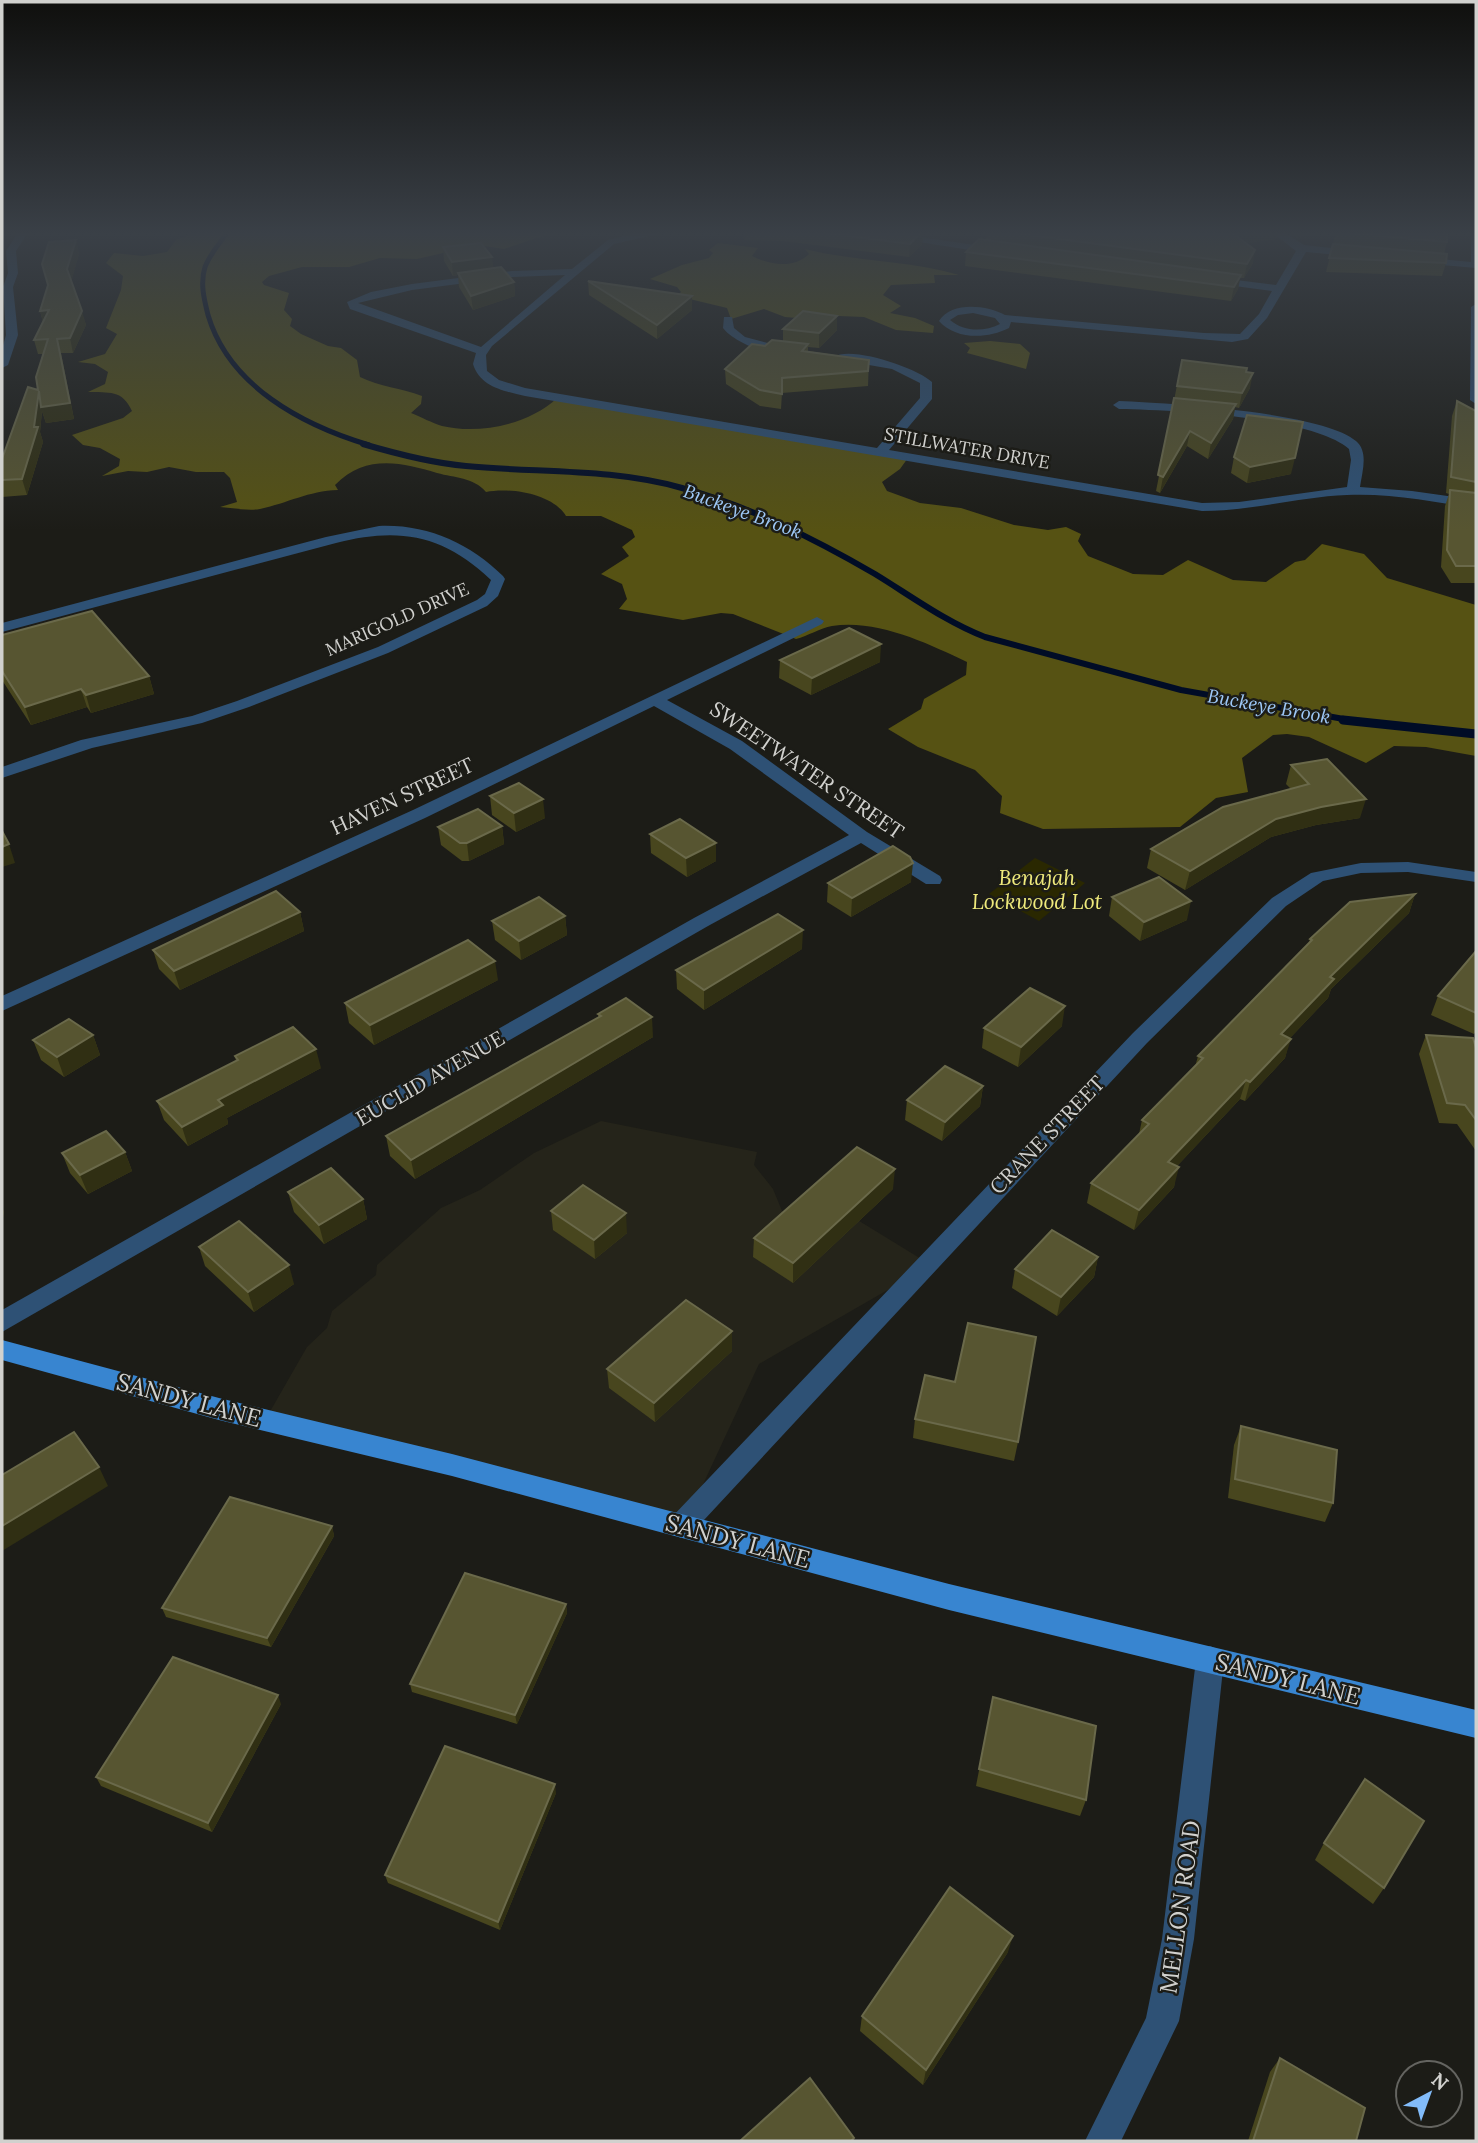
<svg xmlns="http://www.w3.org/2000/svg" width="1478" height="2143" viewBox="0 0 1478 2143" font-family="Lora,serif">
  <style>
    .built { fill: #25241a }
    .green { fill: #2a2801 }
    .forest { fill: #565213 }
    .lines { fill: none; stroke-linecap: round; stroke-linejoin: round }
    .stream-far2 { stroke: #000c26; stroke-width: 5 }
    .stream-far1 { stroke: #000c26; stroke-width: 6 }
    .stream { stroke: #000c26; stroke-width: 9 }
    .minor { fill: #2e5175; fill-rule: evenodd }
    .major { fill: #3885d0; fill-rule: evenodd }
    .wall { fill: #48461e }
    .shaded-wall { fill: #302f13 }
    .building { fill: #575531; stroke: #6a694a; stroke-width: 2 }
    .labels { text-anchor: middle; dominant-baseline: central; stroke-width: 5; stroke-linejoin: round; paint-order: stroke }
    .far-street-label { font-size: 18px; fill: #d1d1ce; stroke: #1c1c17 }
    .far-water-label { font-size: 19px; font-style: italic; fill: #9ec8f6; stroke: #1c1c17 }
    .street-label { font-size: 21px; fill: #d1d1ce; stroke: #1c1c17 }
    .park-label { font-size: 21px; font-style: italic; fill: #efea7c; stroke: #1c1c17 }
    .near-street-label { font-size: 24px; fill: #d1d1ce; stroke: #1c1c17 }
  </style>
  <rect width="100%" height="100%" fill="#1c1c17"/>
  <polygon class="built" points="601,1121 757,1152 754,1165 773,1189 785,1218 856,1219 931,1265 759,1364 685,1523 268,1415 307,1347 327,1328 332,1311 376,1275 377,1265 441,1208 480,1190 534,1153"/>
  <polygon class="green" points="1035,858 1085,883 1039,921 989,894"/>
  <g class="forest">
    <path d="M198,231H567L536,238L504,249L478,245L417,259L380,258L349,267H302L269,276L262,282L264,285L289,293L284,310L292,319L290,326L301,334L328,346L341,348L357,360L360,377C380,387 401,388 422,396L421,404L411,413C421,417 432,423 442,426C480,435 530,424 557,398L910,455L900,469L882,482L887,491L920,503L961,508L1014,525L1048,530L1066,527L1081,534L1078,541L1088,556L1133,574L1163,575L1188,560L1233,580L1266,582L1295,562L1305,560L1322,544L1364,554L1387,578L1476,605V756L1426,747L1394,746L1366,763L1309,737L1287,734L1273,735L1242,758L1248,792L1216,798L1180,827L1043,829L1000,813L1002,796L975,770L918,747L888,729L921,709L924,699L966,675L967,662C927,643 877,619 832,626C820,628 808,636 796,639L733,614L721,613L683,620L619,609L627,599L622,584L601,574L629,556L622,547L635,537L632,530L601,516H566C553,494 510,487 486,492C473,477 455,478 437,473C401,462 365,454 335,485L338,490C308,491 288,503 260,509C248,511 233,508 220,507L237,502L230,478L224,472H196L169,467L147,472L128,471L102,476L119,466L120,459L100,448L83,445L72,435L123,418L132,411C122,389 109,393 88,392L105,384L108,372L95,364L78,362L105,354L117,334L106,328L121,290L123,276L106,263L114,253L143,256L167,252L176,240Z"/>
    <path d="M718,243L758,248L752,256C770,265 794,269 809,254L805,249C856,262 909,260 959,275H934L935,283L891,285L883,295L901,306L890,313L915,318L934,326L933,333L896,330L864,317L839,316L822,320L785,317L764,309L731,319L727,308L677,296L681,292L677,287L650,279L682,265L709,258L713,253L709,250Z"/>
    <polygon points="990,341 1020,344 1030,353 1026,369 967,353 970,348 964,343"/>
  </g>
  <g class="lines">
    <path class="stream-far2" d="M229,231C220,242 210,254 205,267C200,283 204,299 208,315C229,386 302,425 369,445"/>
    <path class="stream-far1" d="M363,444C397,454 431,463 466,466C539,473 611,468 682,488C751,507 813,538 875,574C911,596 946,622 985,637L1181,690L1355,721"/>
    <polyline class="stream" points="1343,720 1476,734"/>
    <g class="minor">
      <polygon points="19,231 29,231 16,251 18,273 13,287 18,335 8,365 2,368 2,349 6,335 3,287 8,273 6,251"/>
      <path d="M645,231H671L614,244L492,346L486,355L487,371L499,380L525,388L877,448L920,398V383L892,369L840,360L834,357C850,345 918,368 932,382V399L889,450L1202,503L1239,502L1347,487L1351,460L1349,449C1311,416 1171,410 1119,409L1113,405L1119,401C1167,403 1322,412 1356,441C1369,452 1362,472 1360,487L1412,491L1476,500V508C1433,502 1391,493 1347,495C1298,497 1251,511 1202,511L525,396C504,391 480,387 473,364L476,353L350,309L347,302L371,292L412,284L512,271L572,269L608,240ZM565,275L481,347L358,303L412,290L512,277Z"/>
      <polygon points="848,231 877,231 996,248 1001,251 996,254"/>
      <path d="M1270,231H1282L1304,245L1359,251L1364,254L1359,257L1306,252L1267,318L1248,339L1232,342L1011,322L1009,328C987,339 956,340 939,321C951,301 987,305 1005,315L1204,333L1240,334L1259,314L1272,291L1212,283L1207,280L1212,277L1276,285L1296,251ZM973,313L995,318L1000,324C984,332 964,332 950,320L958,315Z"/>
      <polygon points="1471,231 1476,231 1476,268 1419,263 1414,260 1419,257 1471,262"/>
      <polygon points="1476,304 1476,404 1470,400 1471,307"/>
      <path d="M724,317H732L734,328L745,337L797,351C780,362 734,343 723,328Z"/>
      <path d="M379,526C427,524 469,543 503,576L505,579L498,596L487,606L388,653L249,707L202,723L92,748L2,778V767L81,740L192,716L237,701L378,647L477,600L485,594L491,580C443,534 398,527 336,543L2,632V623L326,537Z"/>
      <polygon points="817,617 824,621 822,624 667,700 742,741 867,832 940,876 942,880 940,884 926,884 861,843 708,926 2,1332 2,1310 694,918 849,835 730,749 654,706 425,818 2,1011 2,996 413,810"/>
      <polygon points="1408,862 1476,872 1476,882 1408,872 1361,873 1323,881 1286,906 1147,1043 691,1534 681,1538 671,1534 667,1526 671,1518 1133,1033 1272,898 1311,873 1361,863"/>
      <polygon points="1210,1646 1220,1650 1224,1660 1194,1939 1179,2021 1121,2141 1085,2141 1146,2018 1162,1939 1196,1660 1200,1650"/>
    </g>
    <polygon class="major" points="2,1340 219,1398 452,1454 949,1584 1476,1710 1476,1738 949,1610 452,1476 219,1420 2,1360"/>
  </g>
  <g class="wall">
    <polygon points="742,231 935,231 931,235 923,234 922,244 909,257 783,241 745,240"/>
    <polygon points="987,231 1278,231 1276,239 1246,243 1253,263 1244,278 1240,278 1238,289 1231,301 965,266 966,252 986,240"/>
    <polygon points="1288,231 1447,231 1447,242 1444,254 1446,263 1442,276 1326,272 1336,232 1296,237"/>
    <polygon points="76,240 79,254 71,281 86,325 73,353 61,353 74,419 46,423 42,411 40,432 43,442 27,495 2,497 2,459 38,390 44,354 38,354 34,340 43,322 40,311"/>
    <polygon points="443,247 493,268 514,282 515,296 473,310 459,287 458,275 453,276 444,261"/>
    <polygon points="588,281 692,310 657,339 589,295"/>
    <polygon points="783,329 837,330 819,348 808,347 808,351 869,360 868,386 782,393 781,409 760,406 726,384 725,369 783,341"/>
    <polygon points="1182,360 1246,372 1250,388 1239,408 1235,407 1233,419 1208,459 1187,446 1160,493 1156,491"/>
    <polygon points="1457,401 1476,411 1476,583 1451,583 1441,567 1445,506 1449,494 1446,493 1452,416"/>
    <polygon points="1234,457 1291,474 1247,483 1231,473"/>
    <polygon points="2,635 149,676 154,694 91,713 87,707 31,725 2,680"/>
    <polygon points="780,660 880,662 811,695 779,678"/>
    <polygon points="1291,765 1360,818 1316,825 1271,837 1185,890 1147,868 1151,849 1291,789 1286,784"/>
    <polygon points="490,796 545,818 516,832 492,815"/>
    <polygon points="502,826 504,844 469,861 462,861 441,845 438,827"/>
    <polygon points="650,834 716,843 716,861 687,877 651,853"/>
    <polygon points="911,882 851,917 827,902 828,883"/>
    <polygon points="1415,894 1409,913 1331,989 1328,998 1290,1038 1285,1058 1245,1101 1240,1099 1177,1166 1174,1187 1134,1230 1087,1203 1091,1183 1139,1134 1142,1120 1195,1067 1198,1056 1309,943 1310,939"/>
    <polygon points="1112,897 1187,920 1140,941 1109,916"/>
    <polygon points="300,912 304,931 180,990 159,969 153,950"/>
    <polygon points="565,916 567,935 521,960 495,940 492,921"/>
    <polygon points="802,949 704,1010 677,989 676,970"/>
    <polygon points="1476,951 1476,1032 1474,1034 1431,1015 1438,996"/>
    <polygon points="498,980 374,1045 349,1023 345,1003"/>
    <polygon points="598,1014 653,1037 415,1179 390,1156 386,1136 598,1018"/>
    <polygon points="1062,1026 1018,1067 982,1048 984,1028"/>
    <polygon points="93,1035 100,1055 64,1077 41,1060 33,1040"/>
    <polygon points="1426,1035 1476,1048 1476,1151 1457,1124 1439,1123 1419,1054"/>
    <polygon points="235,1056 321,1068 227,1118 228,1124 188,1146 164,1120 157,1101 236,1061"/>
    <polygon points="983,1086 980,1106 942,1141 905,1120 907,1100"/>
    <polygon points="125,1152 132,1171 88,1194 70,1173 62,1153"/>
    <polygon points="893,1189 793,1283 753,1257 754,1238"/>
    <polygon points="288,1192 363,1199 367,1219 324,1244 294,1212"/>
    <polygon points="551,1211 627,1233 595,1259 553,1230"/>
    <polygon points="199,1247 294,1284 254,1312 205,1266"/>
    <polygon points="1098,1257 1094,1277 1057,1316 1012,1288 1015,1269"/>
    <polygon points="732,1331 732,1351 655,1422 609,1388 607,1369"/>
    <polygon points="915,1419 1018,1442 1014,1461 913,1438"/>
    <polygon points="1241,1426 1333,1503 1325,1522 1228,1498 1234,1445"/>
    <polygon points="332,1526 334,1536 271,1647 166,1617 162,1608"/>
    <polygon points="566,1604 567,1613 517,1724 412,1692 410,1684"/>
    <polygon points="993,1697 1086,1800 1080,1816 976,1786"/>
    <polygon points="281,1704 212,1832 101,1786 96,1777"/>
    <polygon points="556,1793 500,1930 388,1883 385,1875"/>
    <polygon points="1324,1843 1384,1888 1373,1904 1315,1860"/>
    <polygon points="1008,1952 923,2085 860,2031 862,2016"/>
    <polygon points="1280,2058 1356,2141 1248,2141 1270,2072"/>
  </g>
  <g class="shaded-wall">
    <polygon points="923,231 922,244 909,257 910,244"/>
    <polygon points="1236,231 1278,231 1276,239 1228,245 1231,232"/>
    <polygon points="1297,231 1337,231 1296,237"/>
    <polygon points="76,240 79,254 71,283 67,269"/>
    <polygon points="1255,250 1253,263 1244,278 1247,264"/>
    <polygon points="492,257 494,271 458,273 458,275 453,276 452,262"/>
    <polygon points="1241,275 1238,289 1231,301 1234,287"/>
    <polygon points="514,282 515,296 473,310 471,296"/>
    <polygon points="692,296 692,310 657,339 657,325"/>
    <polygon points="49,310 44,325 40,311"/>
    <polygon points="82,311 86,325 73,353 70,338"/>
    <polygon points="837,316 837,330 819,348 819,333"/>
    <polygon points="57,339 74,419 46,423 42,411 40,432 43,442 27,495 22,479 34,427 39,391"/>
    <polygon points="1253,373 1250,388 1239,408 1242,393"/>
    <polygon points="1236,404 1233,419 1208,459 1211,443"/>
    <polygon points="1190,431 1187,446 1160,493 1163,477"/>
    <polygon points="1295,458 1291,474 1247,483 1250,467"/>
    <polygon points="881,644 880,662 811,695 812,678"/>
    <polygon points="149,676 154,694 91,713 86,695"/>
    <polygon points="81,689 87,707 31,725 25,707"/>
    <polygon points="543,799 545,818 516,832 514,813"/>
    <polygon points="1366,799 1360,818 1316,825 1271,837 1185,890 1190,871 1276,819 1321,807"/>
    <polygon points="502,826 504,844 469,861 467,843"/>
    <polygon points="716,843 716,861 687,877 686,858"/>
    <polygon points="9,844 15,863 2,867 2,847"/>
    <polygon points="913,863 911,882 851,917 852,898"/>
    <polygon points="1415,894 1409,913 1331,989 1328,998 1275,1054 1281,1034 1330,977"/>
    <polygon points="1191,901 1187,920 1140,941 1144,922"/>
    <polygon points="300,912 304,931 180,990 174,971"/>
    <polygon points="565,916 567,935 521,960 519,941"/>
    <polygon points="803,930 802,949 704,1010 704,990"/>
    <polygon points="495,961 498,980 374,1045 370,1025"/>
    <polygon points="1065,1006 1062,1026 1018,1067 1021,1047"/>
    <polygon points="652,1017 653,1037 415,1179 411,1160"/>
    <polygon points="93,1035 100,1055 64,1077 57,1057"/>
    <polygon points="1291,1039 1285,1058 1245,1101 1250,1082"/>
    <polygon points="316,1049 321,1068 227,1118 228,1124 188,1146 182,1127 218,1100"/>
    <polygon points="1246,1080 1240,1099 1163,1181 1168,1162"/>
    <polygon points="983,1086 980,1106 942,1141 945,1122"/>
    <polygon points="125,1152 132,1171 88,1194 80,1175"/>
    <polygon points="1179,1167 1174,1187 1134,1230 1139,1210"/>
    <polygon points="895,1169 893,1189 793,1283 793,1263"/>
    <polygon points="363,1199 367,1219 324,1244 319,1225"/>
    <polygon points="2,1206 4,1212 2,1224"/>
    <polygon points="626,1213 627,1233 595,1259 594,1240"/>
    <polygon points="1098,1257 1094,1277 1057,1316 1061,1297"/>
    <polygon points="289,1265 294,1284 254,1312 248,1292"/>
    <polygon points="732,1331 732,1351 655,1422 654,1403"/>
    <polygon points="99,1467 108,1486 2,1551 2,1526"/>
    <polygon points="332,1526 334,1536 271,1647 267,1638"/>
    <polygon points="566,1604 567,1613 517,1724 515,1715"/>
    <polygon points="278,1695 281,1704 212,1832 208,1823"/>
    <polygon points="555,1784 556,1793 500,1930 498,1922"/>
    <polygon points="1013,1936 1008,1952 923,2085 926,2070"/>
  </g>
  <g class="building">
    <polygon points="810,231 922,231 910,244"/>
    <polygon points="1000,231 1236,231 1231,232 1255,250 1247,264"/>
    <polygon points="1336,231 1447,231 1447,242 1336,232"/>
    <polygon points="979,239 1241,275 1234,287 966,252"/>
    <polygon points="76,240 67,269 82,311 70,338 57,339 70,403 41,407 39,391 34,427 38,427 22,479 2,480 2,459 28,387 38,390 36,377 48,339 34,340 49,310 40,311 48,285 42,264 49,242"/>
    <polygon points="481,243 492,257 452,262 443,247"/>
    <polygon points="1333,244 1447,254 1446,263 1329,258"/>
    <polygon points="501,267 514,282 471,296 458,273"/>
    <polygon points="588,281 692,296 657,325"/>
    <polygon points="803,311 837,316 819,333 783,329"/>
    <polygon points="772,340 808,344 802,351 869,360 868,371 782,378 782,394 760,390 725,369 752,344 765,346"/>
    <polygon points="1182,360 1247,368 1246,372 1253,373 1242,393 1177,386"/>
    <polygon points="1174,398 1236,404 1211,443 1190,431 1163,477 1158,475"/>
    <polygon points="1457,401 1476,411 1476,482 1451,477"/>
    <polygon points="1247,415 1303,422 1295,458 1250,467 1234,457"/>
    <polygon points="1450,490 1476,493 1476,566 1456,566 1447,550"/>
    <polygon points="92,611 149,676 86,695 81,689 25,707 2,671 2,635"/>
    <polygon points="849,628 881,644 812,678 780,660"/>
    <polygon points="1327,759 1366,799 1321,807 1276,819 1190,871 1151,849 1223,807 1309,784 1291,765"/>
    <polygon points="519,783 543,799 514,813 490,796"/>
    <polygon points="478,809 502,826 467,843 460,843 438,827"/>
    <polygon points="680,819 716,843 686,858 650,834"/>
    <polygon points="2,831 9,844 2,847"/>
    <polygon points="893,846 910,857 913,863 852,898 828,883"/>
    <polygon points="1159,877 1191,901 1144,922 1112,897"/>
    <polygon points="276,891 300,912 174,971 153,950"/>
    <polygon points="1415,894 1330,977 1334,979 1281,1034 1291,1039 1250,1082 1246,1080 1168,1162 1179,1167 1139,1210 1091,1183 1149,1124 1142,1120 1203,1058 1198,1056 1312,940 1310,939 1350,902"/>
    <polygon points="539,897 565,916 519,941 492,921"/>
    <polygon points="778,914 803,930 704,990 676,970"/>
    <polygon points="468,940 495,961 370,1025 345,1003"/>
    <polygon points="1476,951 1476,1013 1438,996"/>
    <polygon points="1030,988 1065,1006 1021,1047 984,1028"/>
    <polygon points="626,998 652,1017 411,1160 386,1136 601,1016 598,1014"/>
    <polygon points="69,1019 93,1035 57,1057 33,1040"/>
    <polygon points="293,1027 316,1049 218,1100 223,1105 182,1127 157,1101 238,1060 235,1056"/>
    <polygon points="1426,1035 1473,1038 1476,1048 1476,1120 1465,1105 1447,1103"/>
    <polygon points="945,1066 983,1086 945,1122 907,1100"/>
    <polygon points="106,1131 125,1152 80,1175 62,1153"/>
    <polygon points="857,1147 895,1169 793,1263 754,1238"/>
    <polygon points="331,1168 363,1199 319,1225 288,1192"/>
    <polygon points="583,1185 626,1213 594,1240 551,1211"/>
    <polygon points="239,1221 289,1265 248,1292 199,1247"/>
    <polygon points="1052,1230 1098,1257 1061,1297 1015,1269"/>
    <polygon points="686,1300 732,1331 654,1403 607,1369"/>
    <polygon points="968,1323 1036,1337 1018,1442 915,1419 925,1375 955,1382"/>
    <polygon points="1241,1426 1337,1450 1333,1503 1235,1479"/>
    <polygon points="74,1432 99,1467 2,1526 2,1475"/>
    <polygon points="230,1497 332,1526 267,1638 162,1608"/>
    <polygon points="465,1573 566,1604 515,1715 410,1684"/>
    <polygon points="173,1657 278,1695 208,1823 96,1777"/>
    <polygon points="993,1697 1096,1726 1086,1800 979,1769"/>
    <polygon points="445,1746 555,1784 498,1922 385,1875"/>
    <polygon points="1365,1779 1424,1821 1384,1888 1324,1843"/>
    <polygon points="950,1887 1013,1936 926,2070 862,2016"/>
    <polygon points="1280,2058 1365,2108 1356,2141 1253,2141"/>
    <polygon points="810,2078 854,2138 851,2141 740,2141"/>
  </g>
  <linearGradient id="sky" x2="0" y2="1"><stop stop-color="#0f0f0d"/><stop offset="0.44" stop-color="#3a4047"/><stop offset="1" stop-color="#3a4047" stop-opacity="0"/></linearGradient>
  <rect width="1478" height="531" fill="url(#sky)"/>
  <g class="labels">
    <g class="far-street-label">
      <text transform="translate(967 448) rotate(10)">STILLWATER DRIVE</text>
      <text transform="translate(397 619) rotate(-24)">MARIGOLD DRIVE</text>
    </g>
    <g class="far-water-label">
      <text transform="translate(743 511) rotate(20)">Buckeye Brook</text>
      <text transform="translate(1269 706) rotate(10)">Buckeye Brook</text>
    </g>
    <g class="street-label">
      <text transform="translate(807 770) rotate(34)">SWEETWATER STREET</text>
      <text transform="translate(402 796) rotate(-25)">HAVEN STREET</text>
      <text transform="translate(430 1078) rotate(-30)">EUCLID AVENUE</text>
      <text transform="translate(1047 1135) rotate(-46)">CRANE STREET</text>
    </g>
    <g class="park-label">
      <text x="1037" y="877">Benajah<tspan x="1037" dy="24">Lockwood Lot</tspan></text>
    </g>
    <g class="near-street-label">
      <text transform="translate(189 1400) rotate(15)">SANDY LANE</text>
      <text transform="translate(738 1541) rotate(15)">SANDY LANE</text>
      <text transform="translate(1288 1679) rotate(14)">SANDY LANE</text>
      <text transform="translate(1180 1907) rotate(-82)">MELLON ROAD</text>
    </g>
  </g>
  <rect width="1478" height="2143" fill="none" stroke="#d1d1ce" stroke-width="7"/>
  <g transform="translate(1429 2094) rotate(41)"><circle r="33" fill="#1c1c17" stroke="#646460" stroke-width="2"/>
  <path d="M0-5L12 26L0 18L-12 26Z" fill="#82bcfa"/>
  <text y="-10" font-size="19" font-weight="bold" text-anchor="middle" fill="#d1d1ce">N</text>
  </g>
</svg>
